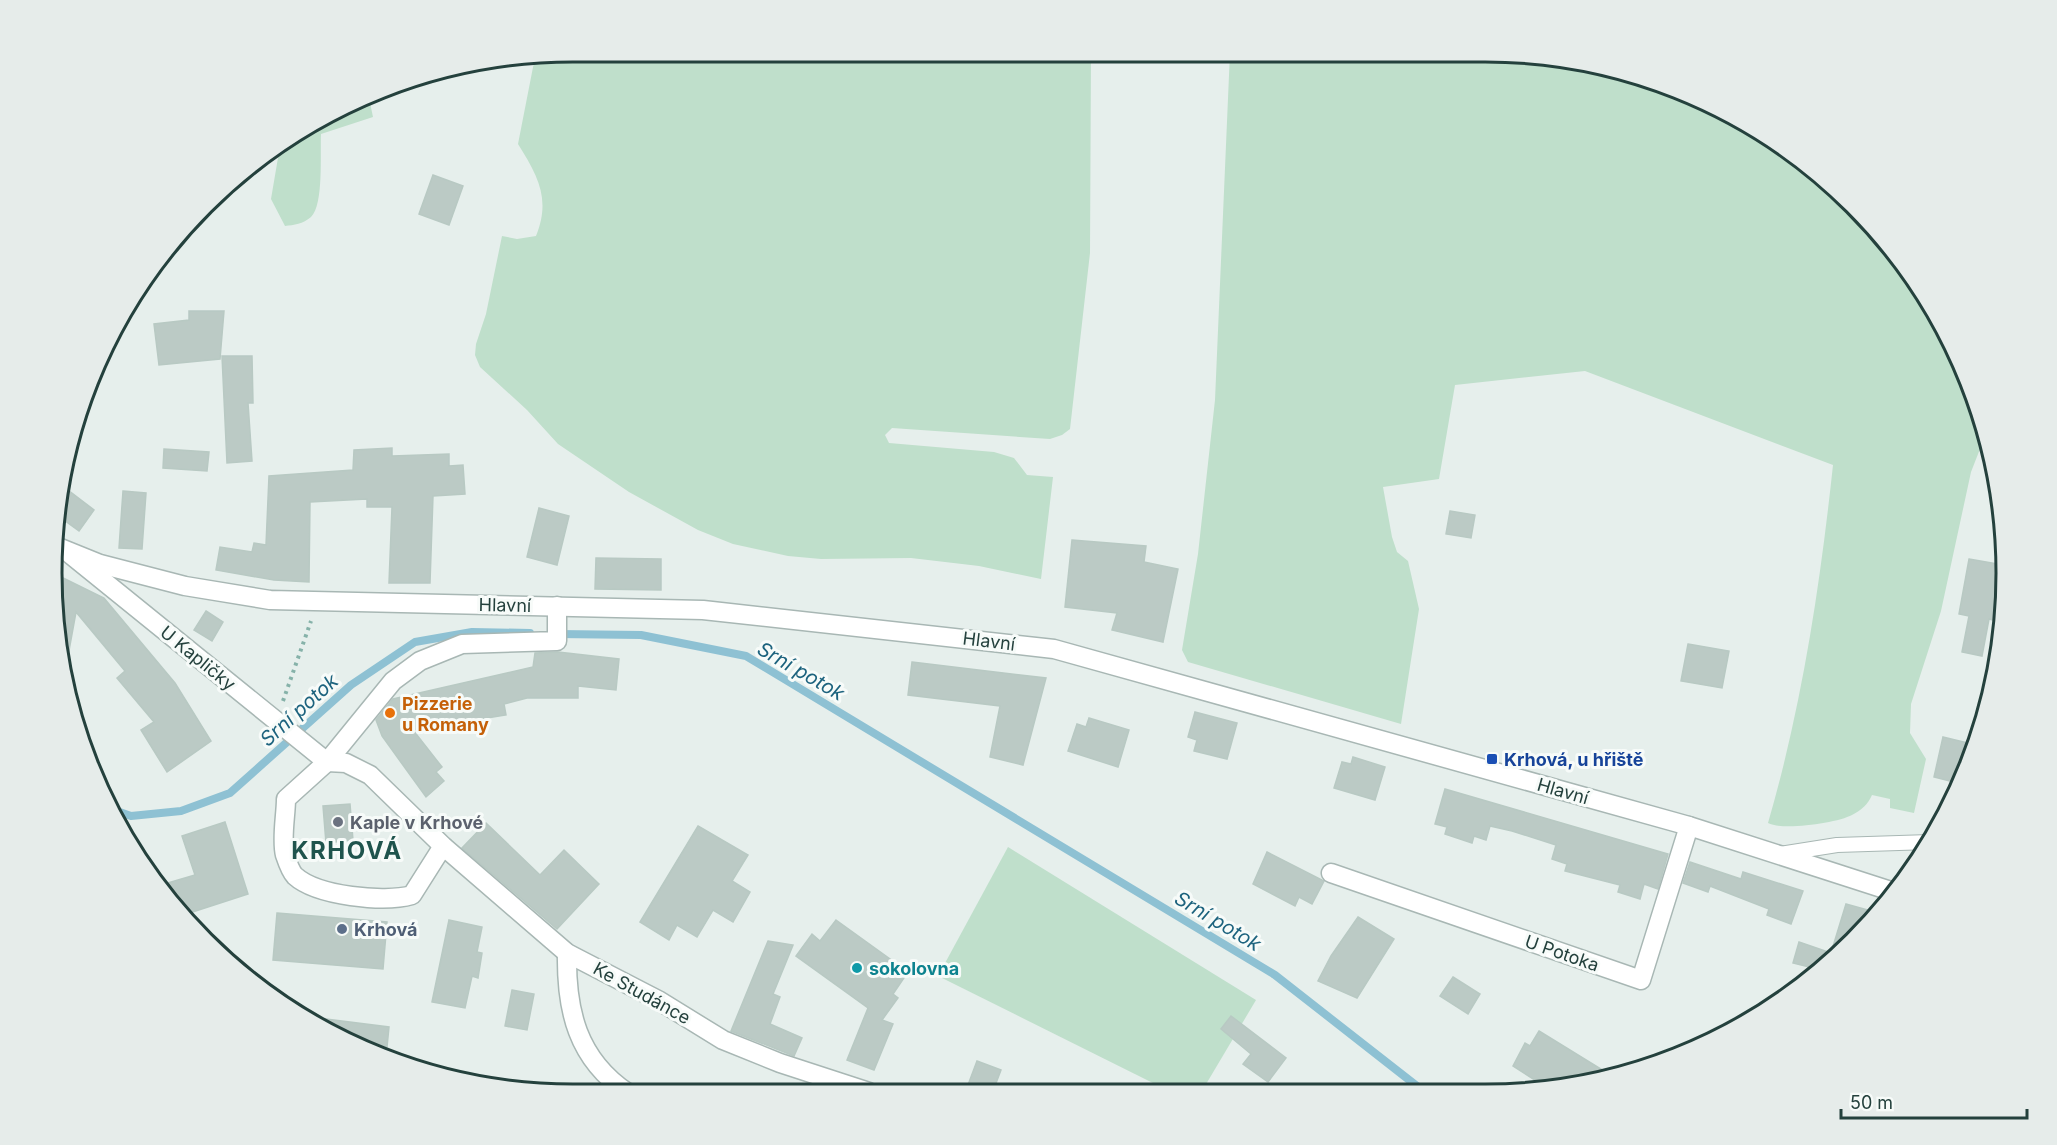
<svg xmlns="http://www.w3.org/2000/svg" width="2057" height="1145" viewBox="0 0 2057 1145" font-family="Inter,sans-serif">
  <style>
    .green { fill: #bfdfcb }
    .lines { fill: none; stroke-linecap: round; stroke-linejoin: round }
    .stream { stroke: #8ec1d3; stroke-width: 8 }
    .building { fill: #bbcac5; stroke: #b8c9c3; stroke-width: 1.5 }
    .service-casing { stroke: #a8b7b4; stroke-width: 16 }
    .minor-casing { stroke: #a8b7b4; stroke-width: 21 }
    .tertiary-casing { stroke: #a8b7b4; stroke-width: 21 }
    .path { stroke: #86b2a9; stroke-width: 4; stroke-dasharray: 3 4.5; stroke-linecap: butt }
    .service { stroke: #fff; stroke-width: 14 }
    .minor { stroke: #fff; stroke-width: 18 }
    .tertiary { stroke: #fff; stroke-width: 18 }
    .food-dot { fill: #e8710a; stroke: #f7fbf9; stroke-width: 2 }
    .transit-dot { fill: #1a4fb4; stroke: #f7fbf9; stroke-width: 2 }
    .worship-dot { fill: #6b7280; stroke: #f7fbf9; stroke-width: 2 }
    .service-dot { fill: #5c6f8a; stroke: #f7fbf9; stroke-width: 2 }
    .culture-dot { fill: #0f9aa8; stroke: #f7fbf9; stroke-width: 2 }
    .labels { text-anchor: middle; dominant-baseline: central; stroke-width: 6; stroke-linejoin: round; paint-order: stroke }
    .street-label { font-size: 18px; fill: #24413d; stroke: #f7fbf9 }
    .food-label { font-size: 18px; font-weight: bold; fill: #c56008; stroke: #f7fbf9; text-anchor: start }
    .transit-label { font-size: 18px; font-weight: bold; fill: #164399; stroke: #f7fbf9; text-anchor: start }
    .worship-label { font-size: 18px; font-weight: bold; fill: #5b616d; stroke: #f7fbf9; text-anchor: start }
    .service-label { font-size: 18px; font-weight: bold; fill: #4e5e75; stroke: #f7fbf9; text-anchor: start }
    .culture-label { font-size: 18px; font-weight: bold; fill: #0d838f; stroke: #f7fbf9; text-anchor: start }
    .water-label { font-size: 20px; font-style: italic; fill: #1d637e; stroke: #f7fbf9 }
    .district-label { font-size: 24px; font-weight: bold; letter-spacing: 1.5px; fill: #1f544d; stroke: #f7fbf9 }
    .rim { fill: none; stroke: #24413d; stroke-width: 3 }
  </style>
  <rect width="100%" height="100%" fill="#e6efec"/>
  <g class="green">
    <path d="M573,51L1091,52L1090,253L1070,429L1062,435L1050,439L892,428L885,435L889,443L994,452L1014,458L1027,475L1053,477L1041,579L979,566L911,558L821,559L788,556L733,544L698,530L629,492L558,444L527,410L480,367L475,355L476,344L486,314L502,236L517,239L536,236C551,199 538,176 518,144L535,57Z"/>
    <path d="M1230,52H1518L1620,69L1745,121L1828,180L1898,255L1952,342L1990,449H1980L1971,472L1941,611L1911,704L1910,733L1926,759L1914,813L1890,808V799L1872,795C1868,804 1862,810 1852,815C1837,823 1782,831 1768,823C1802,706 1820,586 1833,465L1585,371L1455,385L1439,479L1383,487L1392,537L1397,552L1408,561L1419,609L1401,724L1188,662L1182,650L1198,554L1215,400Z"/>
    <path d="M369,98L373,117L321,134C320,152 324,205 311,217C303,224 294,225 285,226L271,199L280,146Z"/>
    <polygon points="1008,847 1256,1000 1202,1091 1169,1091 938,976"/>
  </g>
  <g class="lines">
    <g class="stream">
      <polyline points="557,634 641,635 746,656 1275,975 1422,1090"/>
      <polyline points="114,810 131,816 181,811 230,793 351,685 415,642 472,632 530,633"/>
    </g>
  </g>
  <g class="building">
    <polygon points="433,175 463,186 449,225 419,214"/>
    <polygon points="189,311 224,311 220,359 159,365 154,324 189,320"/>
    <polygon points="222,356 252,356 253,403 248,403 252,461 227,463"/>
    <polygon points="392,448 392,456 449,454 449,466 463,465 465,494 433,496 430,583 389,583 392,507 367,507 367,499 310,502 309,582 274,580 216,570 220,547 252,552 254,543 266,545 269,476 353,470 354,450"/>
    <polygon points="164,449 209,452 207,471 163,468"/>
    <polygon points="64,487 94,510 79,531 61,518"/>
    <polygon points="123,491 146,493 142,549 119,548"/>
    <polygon points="539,508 569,516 557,565 527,557"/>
    <polygon points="1450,511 1475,515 1471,538 1446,534"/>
    <polygon points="1072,540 1146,546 1144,562 1178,569 1163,642 1112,630 1117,613 1065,607"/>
    <polygon points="596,558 661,559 661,590 595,589"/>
    <polygon points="1969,559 2004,565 1997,621 1989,619 1982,656 1962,652 1969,616 1959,614"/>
    <polygon points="55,574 104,598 175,683 211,741 167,772 141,730 154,722 117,678 125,671 76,612 66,667 52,607"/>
    <polygon points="206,611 223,622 212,641 194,630"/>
    <polygon points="1688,644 1729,651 1722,688 1681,681"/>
    <polygon points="558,652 619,659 616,690 578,686 578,698 527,698 504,704 506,715 413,730 442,767 436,772 444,781 426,797 382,736 376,720 393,699 533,667 535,653"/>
    <polygon points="912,662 1046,678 1023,765 990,757 1000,706 908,695"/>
    <polygon points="1195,712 1237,723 1227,759 1194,751 1197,740 1188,737"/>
    <polygon points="1089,718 1129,730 1118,767 1068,751 1077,724 1086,727"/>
    <polygon points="1943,737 1968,743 1958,783 1934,777"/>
    <polygon points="1353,757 1385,767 1375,800 1334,788 1342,762 1351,764"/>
    <polygon points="1445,789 1668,854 1658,889 1644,884 1640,899 1618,892 1620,885 1565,871 1567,864 1552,859 1556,845 1512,831 1490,826 1486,840 1474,836 1472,843 1445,834 1447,827 1435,824"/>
    <polygon points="350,804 353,840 326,843 323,806"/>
    <polygon points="225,822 248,894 180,916 161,885 195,875 182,836"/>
    <polygon points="486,823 540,875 564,850 599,884 557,929 462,848"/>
    <polygon points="698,826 748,855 732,881 750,892 733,922 713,910 697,937 677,925 669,940 640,922"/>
    <polygon points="1267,852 1324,881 1312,904 1299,897 1295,906 1253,884"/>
    <polygon points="1690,862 1741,879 1743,872 1803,891 1791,924 1767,915 1769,909 1710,886 1708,892 1683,883"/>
    <polygon points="1846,904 1879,913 1817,969 1793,963 1799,942 1831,953"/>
    <polygon points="277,913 387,922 383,969 273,960"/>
    <polygon points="1358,917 1394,939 1357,998 1318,981 1331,956"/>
    <polygon points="449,920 482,927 477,952 482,953 478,978 472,976 465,1008 432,1002"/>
    <polygon points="836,920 908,972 893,994 898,998 882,1020 893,1024 874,1070 847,1060 868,1008 796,956 812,934 820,941"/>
    <polygon points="768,941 793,945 773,994 780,997 770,1024 802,1038 794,1056 731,1031"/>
    <polygon points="1453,977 1480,994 1468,1014 1440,996"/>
    <polygon points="512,990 534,994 527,1030 505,1026"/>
    <polygon points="1231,1016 1286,1058 1268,1082 1243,1064 1251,1054 1221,1029"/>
    <polygon points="310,1017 389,1027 387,1047 356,1042 312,1024 309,1022"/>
    <polygon points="1539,1031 1609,1074 1550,1090 1513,1066 1525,1043 1530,1046"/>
    <polygon points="977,1061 1001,1070 993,1091 968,1085"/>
  </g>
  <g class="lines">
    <defs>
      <polyline id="service" points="1780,854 1837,845 1930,842"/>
      <g id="minor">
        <polyline points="70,554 327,762 346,763 370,775 443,846 567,953 658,1000 723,1040 780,1063 869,1092"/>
        <path d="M443,846L412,895C384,903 317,896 295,876C291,872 287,861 285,855C281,839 286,815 286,799L327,762L393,681L420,661L462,644L557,641V606"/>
        <polyline points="1331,873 1641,980 1689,826"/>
        <path d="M567,953C566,1010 577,1059 628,1093"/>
      </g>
      <polyline id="tertiary" points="58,547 100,564 185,586 270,600 703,610 1054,649 1689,826 1894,892"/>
    </defs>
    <use href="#service" class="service-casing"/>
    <use href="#minor" class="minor-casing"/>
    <use href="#tertiary" class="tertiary-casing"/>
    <polyline class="path" points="283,701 311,621"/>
    <use href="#service" class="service"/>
    <use href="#minor" class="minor"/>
    <use href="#tertiary" class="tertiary"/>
  </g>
  <circle class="food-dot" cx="390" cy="713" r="6"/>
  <rect class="transit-dot" x="1486" y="753" width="12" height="12" rx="3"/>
  <circle class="worship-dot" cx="338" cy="822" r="6"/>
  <circle class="service-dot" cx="342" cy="929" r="6"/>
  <circle class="culture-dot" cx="857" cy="968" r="6"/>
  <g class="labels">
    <g class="street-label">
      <text transform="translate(505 605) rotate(1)">Hlavní</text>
      <text transform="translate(989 641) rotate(7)">Hlavní</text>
      <text transform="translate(198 658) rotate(39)">U Kapličky</text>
      <text transform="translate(1563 791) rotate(16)">Hlavní</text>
      <text transform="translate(1562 953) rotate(19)">U Potoka</text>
      <text transform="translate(642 993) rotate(29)">Ke Studánce</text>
    </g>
    <g class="food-label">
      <text x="402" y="703">Pizzerie<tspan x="402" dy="21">u Romany</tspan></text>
    </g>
    <g class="transit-label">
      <text x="1504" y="759">Krhová, u hřiště</text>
    </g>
    <g class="worship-label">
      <text x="350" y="822">Kaple v Krhové</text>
    </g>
    <g class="service-label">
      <text x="354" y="929">Krhová</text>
    </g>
    <g class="culture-label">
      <text x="869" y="968">sokolovna</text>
    </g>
    <g class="water-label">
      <text transform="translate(801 671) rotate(30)">Srní potok</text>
      <text transform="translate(299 710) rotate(-42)">Srní potok</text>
      <text transform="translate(1218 921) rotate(31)">Srní potok</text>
    </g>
    <g class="district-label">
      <text x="347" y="850">KRHOVÁ</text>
    </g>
  </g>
  <path d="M0 0H2057V1145H0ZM573 62H1485A511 511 0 0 1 1996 573V573A511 511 0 0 1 1485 1084H573A511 511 0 0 1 62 573V573A511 511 0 0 1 573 62Z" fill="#e6ecea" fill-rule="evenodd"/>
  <path class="rim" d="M573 62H1485A511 511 0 0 1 1996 573V573A511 511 0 0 1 1485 1084H573A511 511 0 0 1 62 573V573A511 511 0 0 1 573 62Z"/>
  <path d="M1841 1109v9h186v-9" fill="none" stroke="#24413d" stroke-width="3"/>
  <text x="1850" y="1109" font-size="18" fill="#24413d" stroke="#f7fbf9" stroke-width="4.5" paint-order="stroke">50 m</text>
</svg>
